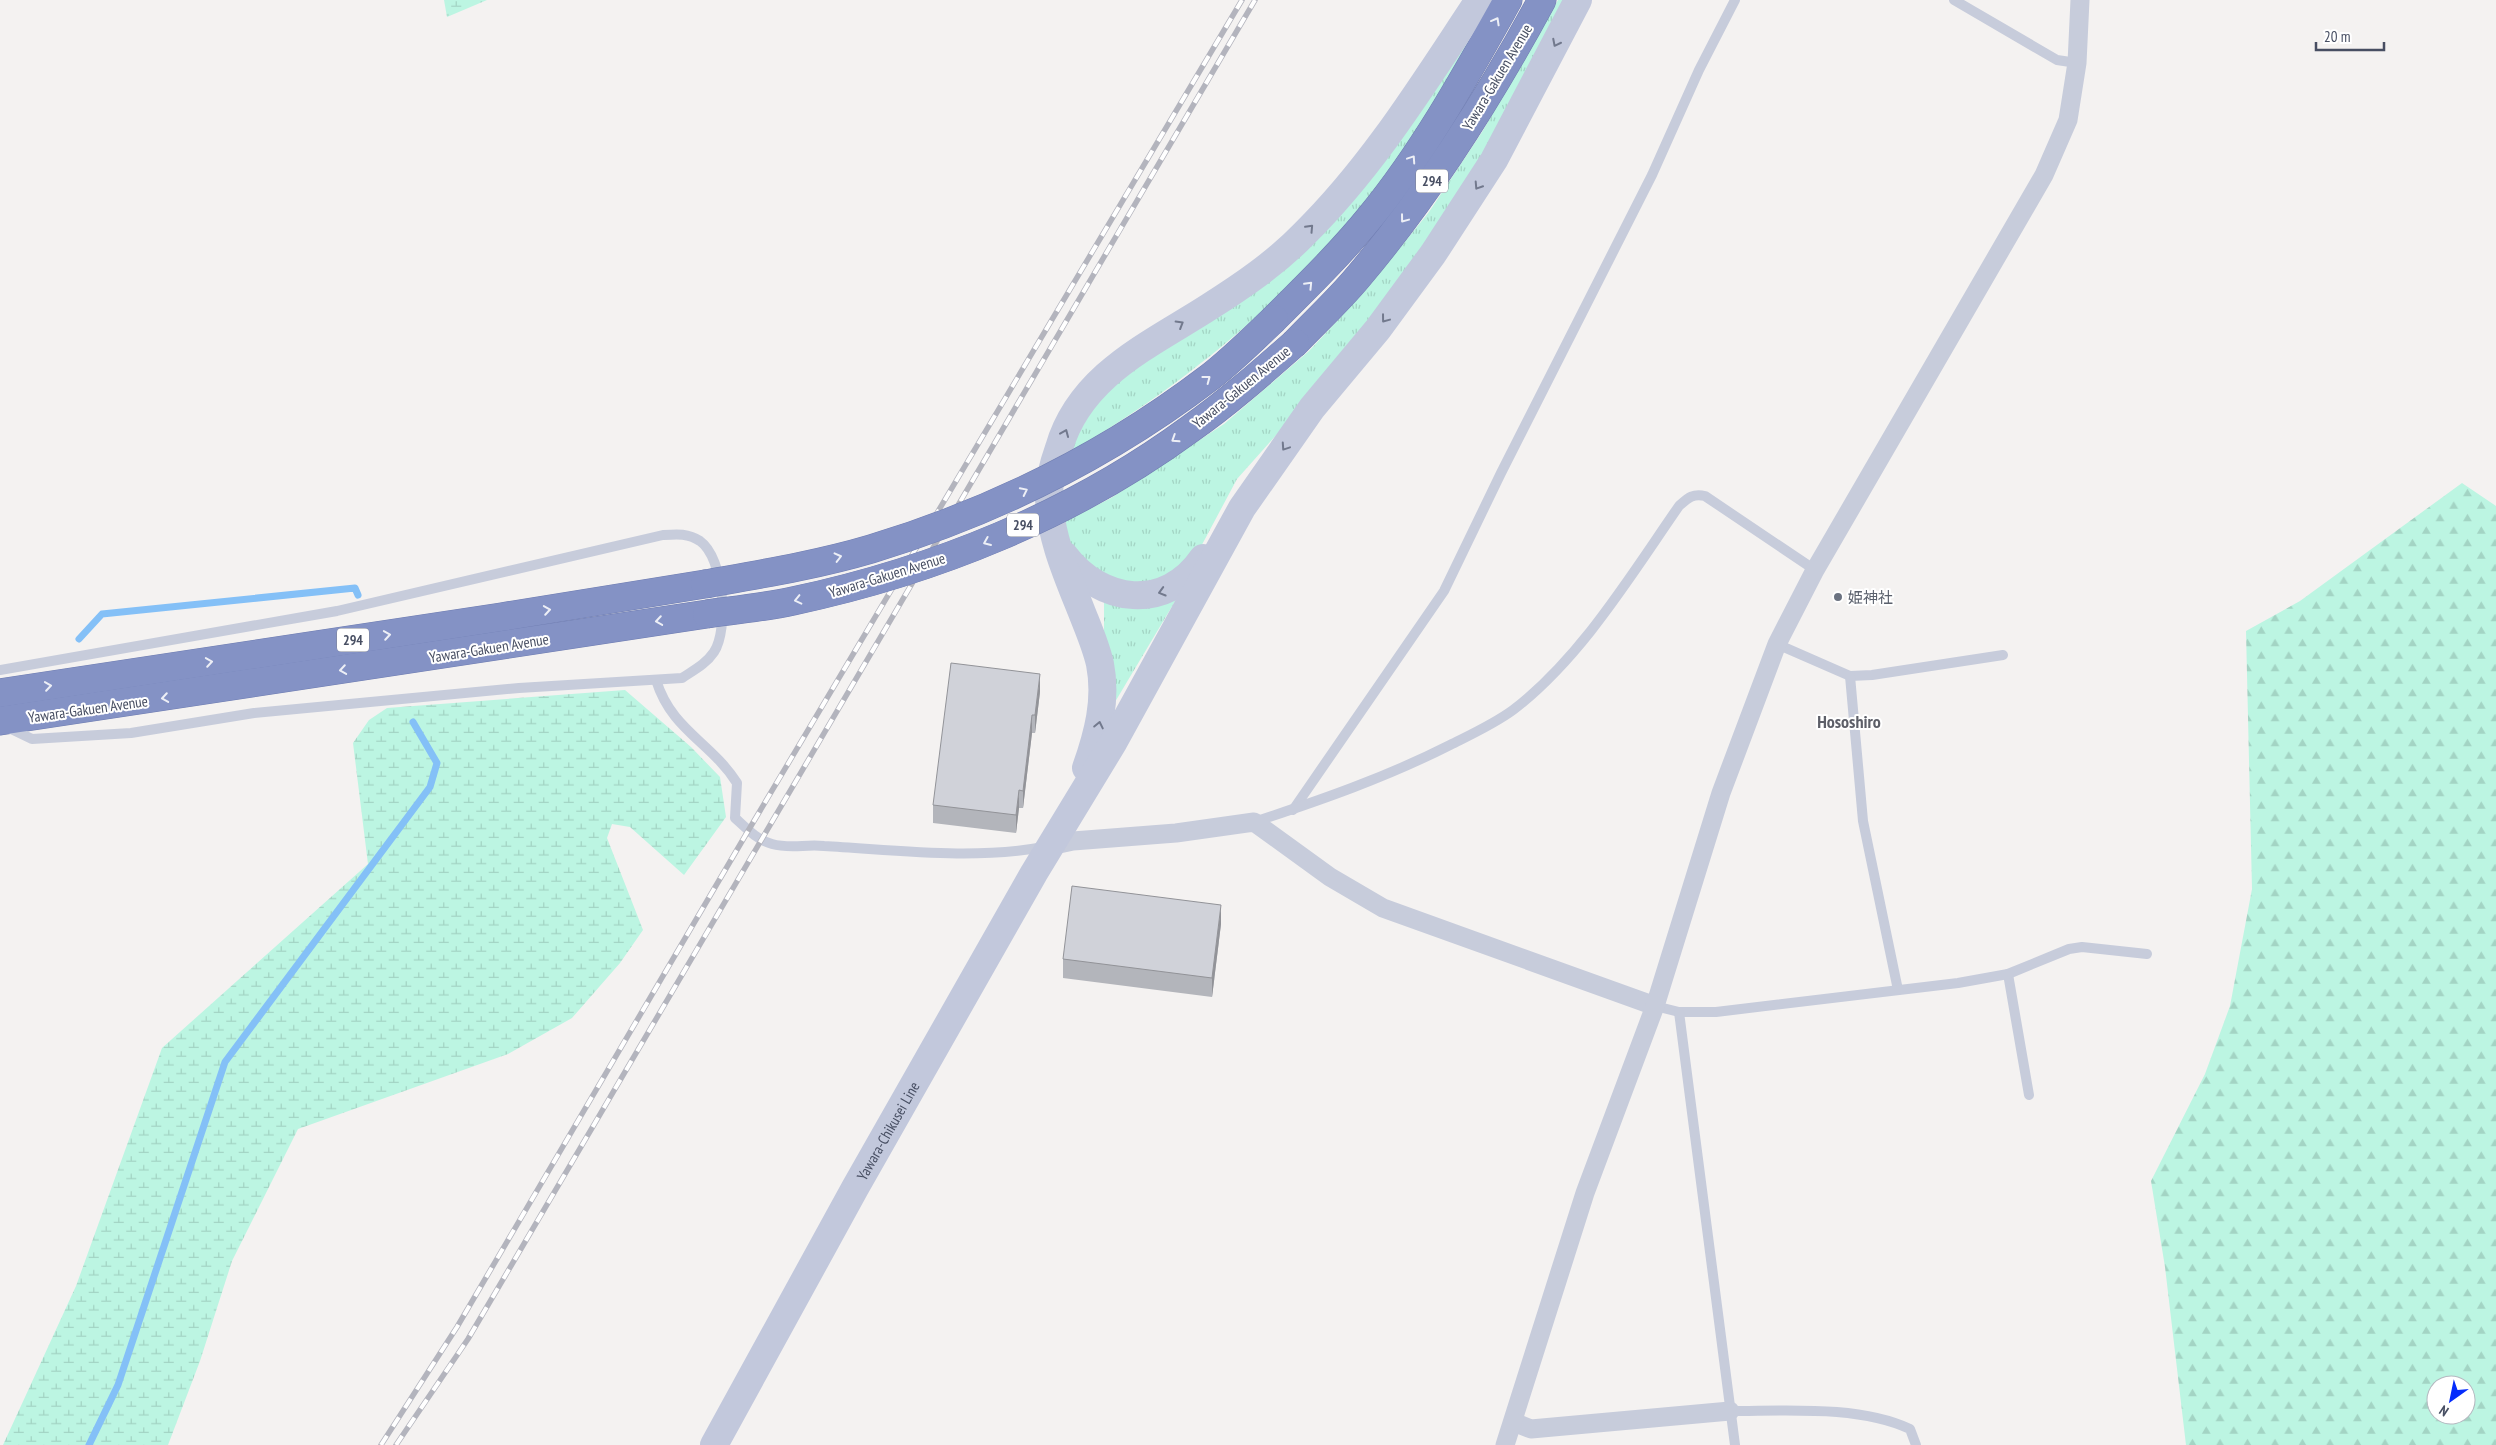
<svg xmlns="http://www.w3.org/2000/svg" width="2496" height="1445" viewBox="0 0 2496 1445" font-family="'PT Sans Narrow','Noto Sans JP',sans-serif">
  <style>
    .grass { fill: url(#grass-tufts) }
    .forest { fill: url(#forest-firs); fill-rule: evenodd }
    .wetland { fill: url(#wetland-marsh) }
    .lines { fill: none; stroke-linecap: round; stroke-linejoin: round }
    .stream { stroke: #84c0f7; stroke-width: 7 }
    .highway-casing { stroke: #6f7db1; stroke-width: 29 }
    .lane { stroke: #c7ccdb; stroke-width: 10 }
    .street { stroke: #c7ccdb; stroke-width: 19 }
    .secondary { stroke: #c2c8dc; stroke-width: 28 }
    .highway { stroke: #8492c5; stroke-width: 28 }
    .rail-casing { stroke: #b3b4bd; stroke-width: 5.5 }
    .rail { stroke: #fff; stroke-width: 4; stroke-dasharray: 11; stroke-linecap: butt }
    .highway-bridge-casing { stroke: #6f7db1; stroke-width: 29; stroke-linecap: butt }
    .highway-bridge { stroke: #8492c5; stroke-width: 28 }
    .wall { fill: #b3b5bb }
    .shaded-wall { fill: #929398 }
    .building { fill: #d0d2d9; stroke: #929398 }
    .oneway { stroke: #edeff6 }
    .oneway2 { stroke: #72798d }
    .worship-dot { fill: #6b7280; stroke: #fff; stroke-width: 2 }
    .labels { text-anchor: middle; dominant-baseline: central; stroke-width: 4; stroke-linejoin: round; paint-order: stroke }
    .shield { fill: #fff; stroke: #7e8391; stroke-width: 1 }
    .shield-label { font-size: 14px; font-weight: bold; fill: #474e62 }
    .street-label { font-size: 15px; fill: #474e62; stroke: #fff }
    .worship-label { font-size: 15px; fill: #5b616d; stroke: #fff; text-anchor: start }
    .quarter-label { font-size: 18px; font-weight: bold; fill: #5d5f68; stroke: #fff }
  </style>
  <defs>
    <pattern id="grass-tufts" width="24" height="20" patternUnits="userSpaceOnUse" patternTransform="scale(1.25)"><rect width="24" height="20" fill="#bcf5e2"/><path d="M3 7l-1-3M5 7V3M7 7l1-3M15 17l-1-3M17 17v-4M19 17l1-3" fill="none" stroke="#a3d4c4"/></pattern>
    <pattern id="forest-firs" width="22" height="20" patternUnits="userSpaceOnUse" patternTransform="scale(1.25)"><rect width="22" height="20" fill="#bcf5e2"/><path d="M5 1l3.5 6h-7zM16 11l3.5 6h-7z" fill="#a3d4c4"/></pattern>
    <pattern id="wetland-marsh" width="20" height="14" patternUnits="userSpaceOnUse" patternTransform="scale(1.25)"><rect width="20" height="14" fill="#bcf5e2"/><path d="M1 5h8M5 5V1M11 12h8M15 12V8" fill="none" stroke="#a3d4c4"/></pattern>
  </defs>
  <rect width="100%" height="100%" fill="#f4f2f1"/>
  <g class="grass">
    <path d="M1495,0C1446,87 1395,175 1328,250C1313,267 1295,281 1278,297C1210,360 1147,407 1067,454L1103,390L1247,290Z"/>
    <polygon points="1558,0 1568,0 1518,101 1398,288 1328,377 1237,479 1197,554 1183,571 1143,586 1102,580 1065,537 1064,522 1111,498 1224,424 1309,351 1365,291 1429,212 1482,132"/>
    <polygon points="1180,593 1115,702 1104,641 1104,600"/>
  </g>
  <path class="forest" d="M2462,483L2496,506V1445H2186L2165,1267L2151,1181L2205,1074L2230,1006L2252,889L2246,631L2300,601ZM2436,1385H2466V1415H2436Z"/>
  <g class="wetland">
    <polygon points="444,0 487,0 447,17"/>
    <polygon points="625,690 691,747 720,777 726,817 684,875 630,827 612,824 607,838 643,930 620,963 572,1018 508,1054 298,1129 232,1261 200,1361 168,1445 3,1445 76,1286 162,1048 368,864 353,743 369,720 387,708"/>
  </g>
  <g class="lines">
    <g class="stream">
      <polyline points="79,639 102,614 355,588 358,595"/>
      <polyline points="89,1445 118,1385 225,1062 430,787 437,763 413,722"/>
    </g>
    <defs>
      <g id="highway">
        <path d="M1274,319C1307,286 1341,253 1371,216C1425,150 1466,75 1508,0"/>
        <path d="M1295,343C1316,321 1339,300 1358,277C1430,192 1489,98 1542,0"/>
        <polyline points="0,693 501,617 705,584"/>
        <polyline points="0,721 707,614"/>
      </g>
    </defs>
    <use href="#highway" class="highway-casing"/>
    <g class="lane">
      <polyline points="1954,0 2057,60 2077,63"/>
      <polyline points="1777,644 1850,676 1872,675 2003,655"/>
      <path d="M0,670L337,611L663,535C677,534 688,533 700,541C724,558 729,629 714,652C706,664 694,670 682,678L519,688L254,713L131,733L32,739L5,726"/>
      <polyline points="1850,676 1863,821 1898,990"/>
      <path d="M656,680C672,731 710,741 737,783L735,818C746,828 757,840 772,844C790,849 806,844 824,846C897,850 972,860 1044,847"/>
      <polyline points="1293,810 1444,591 1501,473 1652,175 1699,70 1735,0"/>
      <path d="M1254,822C1321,800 1387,777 1450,745C1472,734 1494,724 1513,710C1581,658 1631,575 1679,506C1688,498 1693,493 1705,496L1815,570"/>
      <polyline points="2008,974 2029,1095"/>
      <polyline points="1655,1006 1679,1012 1716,1012 1958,983 2008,974 2069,949 2082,947 2147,954"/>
      <polyline points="1679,1012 1735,1445"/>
      <path d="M1730,1411C1785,1411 1859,1405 1910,1429L1916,1445"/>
    </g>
    <g class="street">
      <polyline points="1050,846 1073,841 1176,833 1254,822 1330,877 1383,908 1655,1006"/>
      <polyline points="1513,1422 1531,1429 1730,1411"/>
      <polyline points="1505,1445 1585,1193 1655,1006 1721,793 1777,644 1815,570 2044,175 2068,120 2077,63 2080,0"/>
    </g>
    <g class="secondary">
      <path d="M1064,555C1101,604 1166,612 1203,558"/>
      <path d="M1086,768C1098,734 1107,700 1100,664C1096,646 1088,628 1081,610C1067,575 1049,534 1049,495C1049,480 1054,462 1059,448C1080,375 1150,345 1209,307C1242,286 1276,263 1304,234C1374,165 1425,81 1479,0"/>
      <path id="s1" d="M714,1445L855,1188L1034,873L1113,743L1242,508L1312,408L1378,329L1433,254L1494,160L1578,0"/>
    </g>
    <use href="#highway" class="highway"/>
    <defs>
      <g id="rail">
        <polyline points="381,1445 457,1327 748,831 1242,0"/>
        <polyline points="396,1445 468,1339 1255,0"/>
      </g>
    </defs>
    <use href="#rail" class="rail-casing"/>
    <use href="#rail" class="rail"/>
    <defs>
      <g id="highway-bridge">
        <path d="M705,584C761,574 817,565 871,549C993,512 1108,455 1210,377C1232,360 1253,339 1274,319"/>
        <path d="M707,614C736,610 765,607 793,601C934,571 1073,515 1190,429C1227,403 1261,373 1295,343"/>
      </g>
    </defs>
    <use href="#highway-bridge" class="highway-bridge-casing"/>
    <use href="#highway-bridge" class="highway-bridge"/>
  </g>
  <g class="wall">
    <polygon points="1040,692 1035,733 1032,733 1023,808 1019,808 1016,833 933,823 933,805"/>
    <polygon points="1221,924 1212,997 1063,978 1063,959"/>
  </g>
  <g class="shaded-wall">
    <polygon points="1040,674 1040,692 1035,733 1035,715"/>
    <polygon points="1032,715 1032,733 1023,808 1023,791"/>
    <polygon points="1019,790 1019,808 1016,833 1016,815"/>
    <polygon points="1221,905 1221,924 1212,997 1212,978"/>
  </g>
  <g class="building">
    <polygon points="951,663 1040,674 1035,715 1032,715 1023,791 1019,790 1016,815 933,805"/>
    <polygon points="1072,886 1221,905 1212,978 1063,959"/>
  </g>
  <defs><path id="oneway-chevron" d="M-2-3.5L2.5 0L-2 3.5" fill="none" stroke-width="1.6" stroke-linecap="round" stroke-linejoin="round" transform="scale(1.25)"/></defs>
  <g class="oneway">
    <use href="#oneway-chevron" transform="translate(1496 21) rotate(-61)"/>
    <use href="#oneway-chevron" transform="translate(1412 159) rotate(-56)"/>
    <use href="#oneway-chevron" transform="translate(1404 219) rotate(127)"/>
    <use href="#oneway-chevron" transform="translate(1309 285) rotate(-46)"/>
    <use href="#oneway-chevron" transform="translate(1207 379) rotate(-37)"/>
    <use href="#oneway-chevron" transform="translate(1175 439) rotate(147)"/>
    <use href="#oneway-chevron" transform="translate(1024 491) rotate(-26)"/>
    <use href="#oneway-chevron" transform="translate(987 542) rotate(157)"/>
    <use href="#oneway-chevron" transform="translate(838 557) rotate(-14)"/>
    <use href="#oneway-chevron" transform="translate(798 600) rotate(167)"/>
    <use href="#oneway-chevron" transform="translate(547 610) rotate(-9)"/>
    <use href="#oneway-chevron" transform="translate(659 621) rotate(171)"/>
    <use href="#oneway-chevron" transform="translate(387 635) rotate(-9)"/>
    <use href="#oneway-chevron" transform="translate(209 662) rotate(-9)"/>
    <use href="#oneway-chevron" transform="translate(343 670) rotate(171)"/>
    <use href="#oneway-chevron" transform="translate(48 686) rotate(-8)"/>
    <use href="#oneway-chevron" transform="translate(165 698) rotate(171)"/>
  </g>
  <g class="oneway2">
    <use href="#oneway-chevron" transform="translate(1556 43) rotate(117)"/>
    <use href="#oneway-chevron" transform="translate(1478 186) rotate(123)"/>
    <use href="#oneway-chevron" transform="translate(1310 228) rotate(-47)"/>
    <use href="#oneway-chevron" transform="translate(1385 319) rotate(127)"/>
    <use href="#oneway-chevron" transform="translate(1180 324) rotate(-31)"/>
    <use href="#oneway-chevron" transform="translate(1065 433) rotate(-67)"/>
    <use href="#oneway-chevron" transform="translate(1285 447) rotate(124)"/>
    <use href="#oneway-chevron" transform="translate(1162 592) rotate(164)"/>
    <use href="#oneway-chevron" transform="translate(1099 725) rotate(-78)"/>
  </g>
  <circle class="worship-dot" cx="1838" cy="597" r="5"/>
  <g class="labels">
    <g class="shield">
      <rect x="1416" y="169.5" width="32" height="23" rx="4"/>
      <rect x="1007" y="513.5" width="32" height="23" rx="4"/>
      <rect x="337" y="628.5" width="32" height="23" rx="4"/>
    </g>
    <g class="shield-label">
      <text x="1432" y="181">294</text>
      <text x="1023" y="525">294</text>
      <text x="353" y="640">294</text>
    </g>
    <g class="street-label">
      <text transform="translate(1497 77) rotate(-59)">Yawara-Gakuen Avenue</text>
      <text transform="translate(1241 387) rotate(-39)">Yawara-Gakuen Avenue</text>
      <text transform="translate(887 575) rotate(-17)">Yawara-Gakuen Avenue</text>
      <text transform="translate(489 648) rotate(-9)">Yawara-Gakuen Avenue</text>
      <text transform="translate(88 709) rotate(-8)">Yawara-Gakuen Avenue</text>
      <text stroke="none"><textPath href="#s1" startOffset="359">Yawara-Chikusei Line</textPath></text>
    </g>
    <g class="worship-label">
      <text x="1848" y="597">姫神社</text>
    </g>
    <g class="quarter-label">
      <text x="1849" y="721">Hososhiro</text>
    </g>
  </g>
  <g transform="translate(2451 1400) rotate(213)"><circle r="24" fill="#ffffff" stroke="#b5b8c0"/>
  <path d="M0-4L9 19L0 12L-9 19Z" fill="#042cfc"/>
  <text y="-8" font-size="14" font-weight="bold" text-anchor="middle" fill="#474e62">N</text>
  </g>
  <path d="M2316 42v8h68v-8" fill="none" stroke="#474e62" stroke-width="2.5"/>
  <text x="2324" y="42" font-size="15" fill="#474e62" stroke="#ffffff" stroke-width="4" paint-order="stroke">20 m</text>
</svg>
